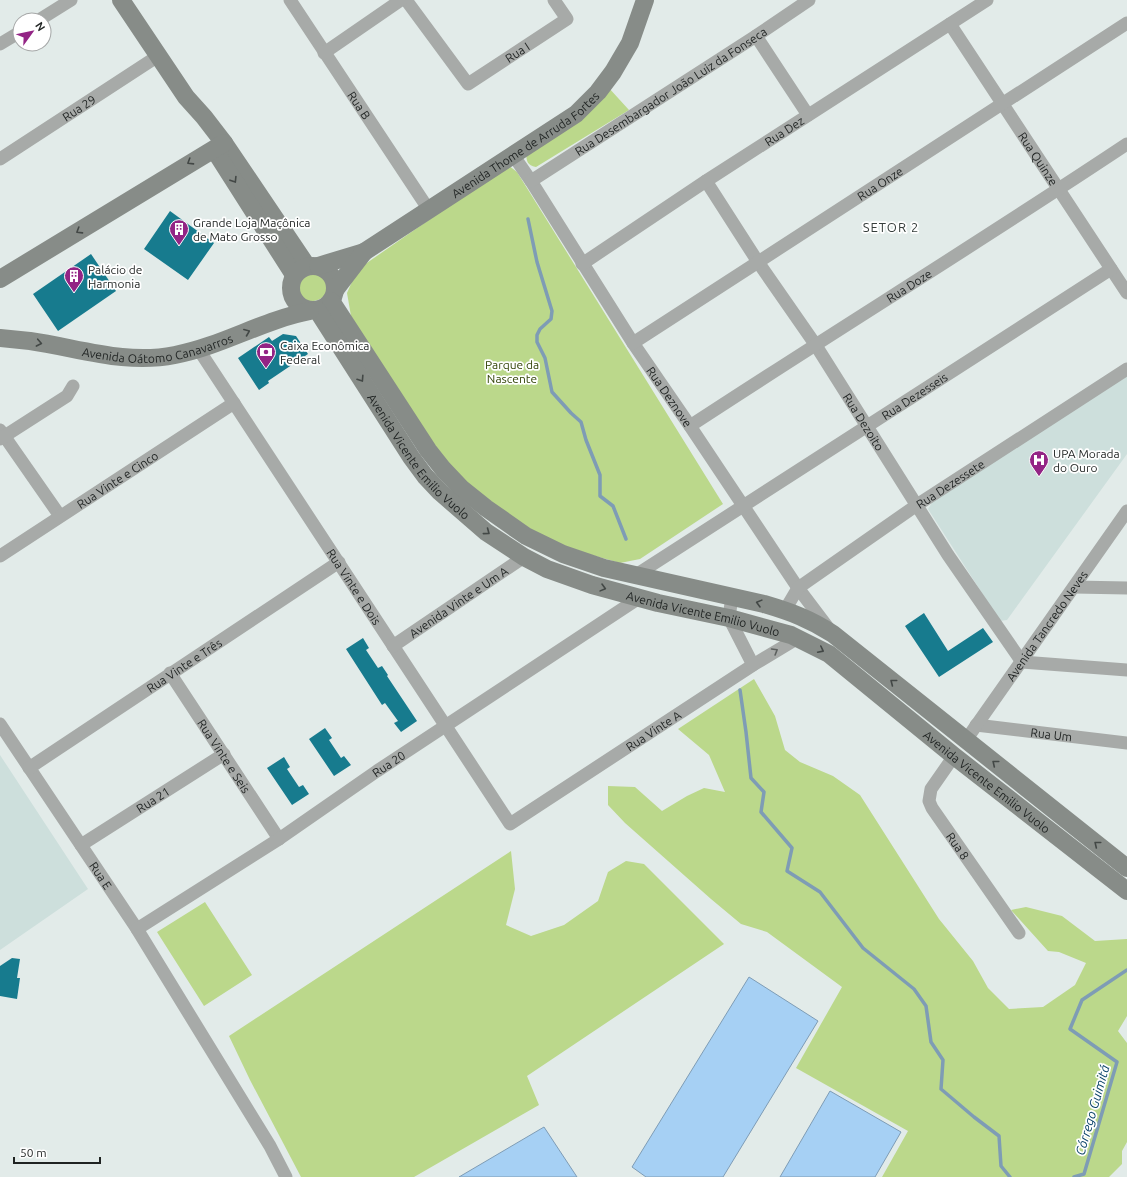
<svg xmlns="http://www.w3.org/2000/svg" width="1127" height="1177" font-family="Ubuntu,sans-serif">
  <rect width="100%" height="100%" fill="#e2ebe9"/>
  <path fill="#cddfdc" d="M1127 374V454L1007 620 1000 621 928 509 933 501Z
    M0 755 88 889 0 950Z"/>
  <path fill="#bbd88b" d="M608 87 629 110 536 167C527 165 527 162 526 154Z
    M508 165 517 172 723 504 640 559 620 563 553 544 464 484 427 440 351 316 347 293 354 277 361 267Z
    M299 271 324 273C347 308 275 314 299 271Z
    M754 679 775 716 785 750 800 762 833 776 860 795 939 919 973 961 988 988 1009 1009 1043 1007 1075 985 1086 963 1059 952 1048 951 1011 910 1026 907 1062 916 1095 941 1127 939V1016L1118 1031 1127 1043V1142L1122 1151V1164L1109 1177H882L908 1131 796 1068 842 987 767 932 741 924 711 899 625 823 608 805V786L635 787 662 811 687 796 704 788 725 792 709 755 678 729Z
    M511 851 515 889 506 925 531 936 564 925 598 901 608 872 626 861 644 864 724 944 527 1076 539 1105 414 1177H301L250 1080 229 1036Z
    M205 902 252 975 204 1006 157 932Z"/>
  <path fill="#a6d0f4" stroke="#7e9cb5" d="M749 977 818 1021 723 1177H646L632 1167Z
    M830 1091 901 1132 875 1177H780Z
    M544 1127 577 1177H459Z"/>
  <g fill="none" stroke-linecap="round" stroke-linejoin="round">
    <path stroke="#7e9cb5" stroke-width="3.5" d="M528 219 537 262 552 311 551 319 540 329 537 335V342L545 358 552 392 571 413 581 422 586 440 600 475V496L613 506 626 539
      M740 690 746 732 751 778 764 792 761 812 792 848 787 871 820 892 863 948 914 989 926 1006 931 1042 943 1060 941 1089 974 1117 999 1136 1001 1166 1010 1177
      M1074 1177 1084 1174 1117 1062 1070 1029 1082 1000 1127 970"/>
  </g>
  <path fill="#177b8e" d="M170 211 214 243 188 280 144 249Z
    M91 254 116 291 58 331 33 294Z
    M283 334 296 336 308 354 268 381 269 383 259 390 238 358 269 337 272 341Z
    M924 613 948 651 983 628 993 642 939 677 905 626Z
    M363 638 369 648 366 650 378 668 382 666 388 675 387 676 417 721 401 732 394 723 398 721 385 703 382 705 346 649Z
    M325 728 332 738 329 740 341 758 344 756 351 765 334 776 309 739Z
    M284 757 290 767 287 769 299 787 303 785 309 794 292 805 267 768Z
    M12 958 20 959 17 978H20L17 999 0 996V966Z"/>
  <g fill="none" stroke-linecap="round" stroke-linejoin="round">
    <g stroke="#a7aaa8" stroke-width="13">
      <path id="s1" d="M290 0 429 210"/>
      <path id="s2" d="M406 0 468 84 567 19 554 0"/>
      <path d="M39 20 71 0"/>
      <path id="s3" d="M950 24 1127 293"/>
      <path d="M756 36 808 115"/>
      <path d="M0 44 20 32"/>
      <path d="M324 53 401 0"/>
      <path id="s4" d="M513 155 531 181 633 343 690 426 798 588 829 629"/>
      <path id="s5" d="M0 159 158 56"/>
      <path id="s6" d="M531 181 756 36 809 0"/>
      <path id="s7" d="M706 181 758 262 815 344 948 555 1022 662 1127 670"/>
      <path id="s8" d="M582 264 706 181 987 0"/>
      <path id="s9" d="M633 343 1127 23"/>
      <path id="s10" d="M199 350 510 824 753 665 798 638"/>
      <path id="s11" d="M690 426C835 331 983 240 1127 144"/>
      <path d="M0 430 60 516"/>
      <path d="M0 439 67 396 73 386"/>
      <path id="s12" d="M0 556 234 403"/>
      <path id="s13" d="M636 575 1111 269"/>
      <path d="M1074 587 1127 588"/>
      <path d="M732 596 729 618 753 665"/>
      <path id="s14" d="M785 610 798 588 808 581 917 505 1127 369"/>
      <path id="s15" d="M393 646 524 557"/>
      <path id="s16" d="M170 673 279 839"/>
      <path id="s17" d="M0 724 137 929 270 1146 286 1177"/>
      <path id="s18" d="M976 725 1127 743"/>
      <path id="s19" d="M966 740 1127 511"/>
      <path id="s20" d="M954 756 931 789 929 801 932 808 1019 933"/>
      <path id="s21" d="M29 768 339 562"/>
      <path id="s22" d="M81 845 224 754"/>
      <path id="s23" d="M137 929 279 839 377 771 639 598"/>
    </g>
    <g stroke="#878c88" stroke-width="18">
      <path d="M121 0 186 97 204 117 224 143 307 266"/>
      <path d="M215 151 294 275"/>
      <circle cx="313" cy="288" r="22"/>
      <path id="s24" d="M318 266 364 252 576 114 598 92 613 72 630 43 645 0"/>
      <path d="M0 279 224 143"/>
      <path d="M335 290 364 252"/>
      <path d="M331 301 428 450 443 469 461 488 486 508 526 536 563 554 604 568 764 604C791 612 810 619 833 634L1127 868"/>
      <path id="s25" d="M317 310 411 457 425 476 440 492 486 532 524 557 547 569 592 585 658 603 729 618 791 635 829 654 954 756 1127 891"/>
      <path id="s26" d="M0 338C10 339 20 340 30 341 79 348 125 365 175 355 222 346 263 320 310 311"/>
    </g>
  </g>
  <defs><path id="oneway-chevron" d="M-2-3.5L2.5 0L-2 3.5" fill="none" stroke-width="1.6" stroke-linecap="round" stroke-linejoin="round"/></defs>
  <g stroke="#434846">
    <use href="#oneway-chevron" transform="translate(190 162) rotate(148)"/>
    <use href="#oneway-chevron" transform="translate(234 180) rotate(58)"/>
    <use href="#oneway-chevron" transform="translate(79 231) rotate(148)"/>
    <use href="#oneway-chevron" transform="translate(247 332) rotate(-22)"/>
    <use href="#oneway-chevron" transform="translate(39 343) rotate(11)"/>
    <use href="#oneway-chevron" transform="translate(361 379) rotate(57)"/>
    <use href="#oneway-chevron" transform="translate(487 532) rotate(37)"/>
    <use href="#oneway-chevron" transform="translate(603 588) rotate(15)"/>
    <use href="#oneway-chevron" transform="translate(759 603) rotate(-165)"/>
    <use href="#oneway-chevron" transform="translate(821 650) rotate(27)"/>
    <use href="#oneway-chevron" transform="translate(893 682) rotate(-142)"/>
    <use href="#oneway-chevron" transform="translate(995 763) rotate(-141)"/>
    <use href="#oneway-chevron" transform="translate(1097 844) rotate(-141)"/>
  </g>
  <use stroke="#5c605e" href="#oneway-chevron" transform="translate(775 651) rotate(-31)"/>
  <defs>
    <g id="building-pin" transform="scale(1)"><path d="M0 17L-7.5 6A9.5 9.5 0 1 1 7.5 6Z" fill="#932485" stroke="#fff"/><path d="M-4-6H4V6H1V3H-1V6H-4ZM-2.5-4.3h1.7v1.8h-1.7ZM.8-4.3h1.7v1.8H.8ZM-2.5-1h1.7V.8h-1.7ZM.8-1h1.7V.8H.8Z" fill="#fff"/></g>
    <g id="bank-pin" transform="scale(1)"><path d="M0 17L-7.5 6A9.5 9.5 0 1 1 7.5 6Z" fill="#932485" stroke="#fff"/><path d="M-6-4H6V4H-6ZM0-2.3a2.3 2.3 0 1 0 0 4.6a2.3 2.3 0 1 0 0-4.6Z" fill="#fff"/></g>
    <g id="hospital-pin" transform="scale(1)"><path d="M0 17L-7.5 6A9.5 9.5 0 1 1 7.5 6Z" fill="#932485" stroke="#fff"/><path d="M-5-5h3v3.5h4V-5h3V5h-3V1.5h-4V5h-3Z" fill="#fff"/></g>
  </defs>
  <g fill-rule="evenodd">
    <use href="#building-pin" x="179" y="229"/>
    <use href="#building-pin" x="74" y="276"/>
    <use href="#bank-pin" x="266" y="352"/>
    <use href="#hospital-pin" x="1039" y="460"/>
  </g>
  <g text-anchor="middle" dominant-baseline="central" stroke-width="3.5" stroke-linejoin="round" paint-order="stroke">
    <g font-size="12" fill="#1f2322" stroke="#fff">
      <text stroke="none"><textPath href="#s2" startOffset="163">Rua I</textPath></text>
      <text stroke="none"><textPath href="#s6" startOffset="166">Rua Desembargador João Luiz da Fonseca</textPath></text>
      <text stroke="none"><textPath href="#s1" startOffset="126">Rua B</textPath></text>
      <text stroke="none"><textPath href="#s5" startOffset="94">Rua 29</textPath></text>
      <text stroke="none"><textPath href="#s8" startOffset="242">Rua Dez</textPath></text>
      <text stroke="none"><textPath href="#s24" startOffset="242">Avenida Thome de Arruda Fortes</textPath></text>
      <text stroke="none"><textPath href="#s3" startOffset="161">Rua Quinze</textPath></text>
      <text stroke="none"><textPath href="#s9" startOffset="294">Rua Onze</textPath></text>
      <text stroke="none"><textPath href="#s11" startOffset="260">Rua Doze</textPath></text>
      <text stroke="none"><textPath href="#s26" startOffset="160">Avenida Oátomo Canavarros</textPath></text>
      <text stroke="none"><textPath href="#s13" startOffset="331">Rua Dezesseis</textPath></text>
      <text stroke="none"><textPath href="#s4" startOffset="288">Rua Deznove</textPath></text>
      <text stroke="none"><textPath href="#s7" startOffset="288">Rua Dezoito</textPath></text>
      <text stroke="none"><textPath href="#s25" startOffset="179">Avenida Vicente Emilio Vuolo</textPath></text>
      <text stroke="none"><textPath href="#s12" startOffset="140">Rua Vinte e Cinco</textPath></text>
      <text stroke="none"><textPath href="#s14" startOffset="210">Rua Dezessete</textPath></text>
      <text stroke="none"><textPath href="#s10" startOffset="283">Rua Vinte e Dois</textPath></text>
      <text stroke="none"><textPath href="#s15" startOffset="79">Avenida Vinte e Um A</textPath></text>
      <text stroke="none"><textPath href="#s25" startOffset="515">Avenida Vicente Emilio Vuolo</textPath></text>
      <text stroke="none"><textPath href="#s19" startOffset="140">Avenida Tancredo Neves</textPath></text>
      <text stroke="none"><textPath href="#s21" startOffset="186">Rua Vinte e Três</textPath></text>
      <text stroke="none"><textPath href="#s10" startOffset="738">Rua Vinte A</textPath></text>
      <text stroke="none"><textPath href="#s18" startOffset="76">Rua Um</textPath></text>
      <text stroke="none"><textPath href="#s16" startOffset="99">Rua Vinte e Seis</textPath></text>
      <text stroke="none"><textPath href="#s23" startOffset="301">Rua 20</textPath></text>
      <text stroke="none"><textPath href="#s25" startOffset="851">Avenida Vicente Emilio Vuolo</textPath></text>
      <text stroke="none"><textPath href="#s22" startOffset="85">Rua 21</textPath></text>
      <text stroke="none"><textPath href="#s20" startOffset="106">Rua 8</textPath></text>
      <text stroke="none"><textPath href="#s17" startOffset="182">Rua E</textPath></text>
    </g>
    <g font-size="12" fill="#1f2322" stroke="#fff" text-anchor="start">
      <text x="193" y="222">Grande Loja Maçônica<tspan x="193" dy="14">de Mato Grosso</tspan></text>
      <text x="88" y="269">Palácio de<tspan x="88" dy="14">Harmonia</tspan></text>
      <text x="280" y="345">Caixa Econômica<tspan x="280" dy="14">Federal</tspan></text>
      <text x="1053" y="453">UPA Morada<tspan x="1053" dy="14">do Ouro</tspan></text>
    </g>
    <g font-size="12" fill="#334508" stroke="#fff">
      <text x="512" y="364">Parque da<tspan x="512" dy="14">Nascente</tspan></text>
    </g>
    <g font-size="13" letter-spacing="1" fill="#363e3c" stroke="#fff">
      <text x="891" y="227">SETOR 2</text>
    </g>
    <g font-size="13" font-style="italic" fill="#0a4369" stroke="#fff">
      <text transform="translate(1092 1110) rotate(-74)">Córrego Guimitá</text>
    </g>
  </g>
  <g transform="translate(32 32) rotate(57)"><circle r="19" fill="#ffffff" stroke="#a5a7a7"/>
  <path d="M0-3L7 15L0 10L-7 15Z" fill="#932485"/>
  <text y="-6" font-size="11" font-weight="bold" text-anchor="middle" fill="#1f2322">N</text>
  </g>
  <path d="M14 1157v6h86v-6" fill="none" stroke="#1f2322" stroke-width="2"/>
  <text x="20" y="1157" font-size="12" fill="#1f2322" stroke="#ffffff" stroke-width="3" paint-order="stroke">50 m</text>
</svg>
